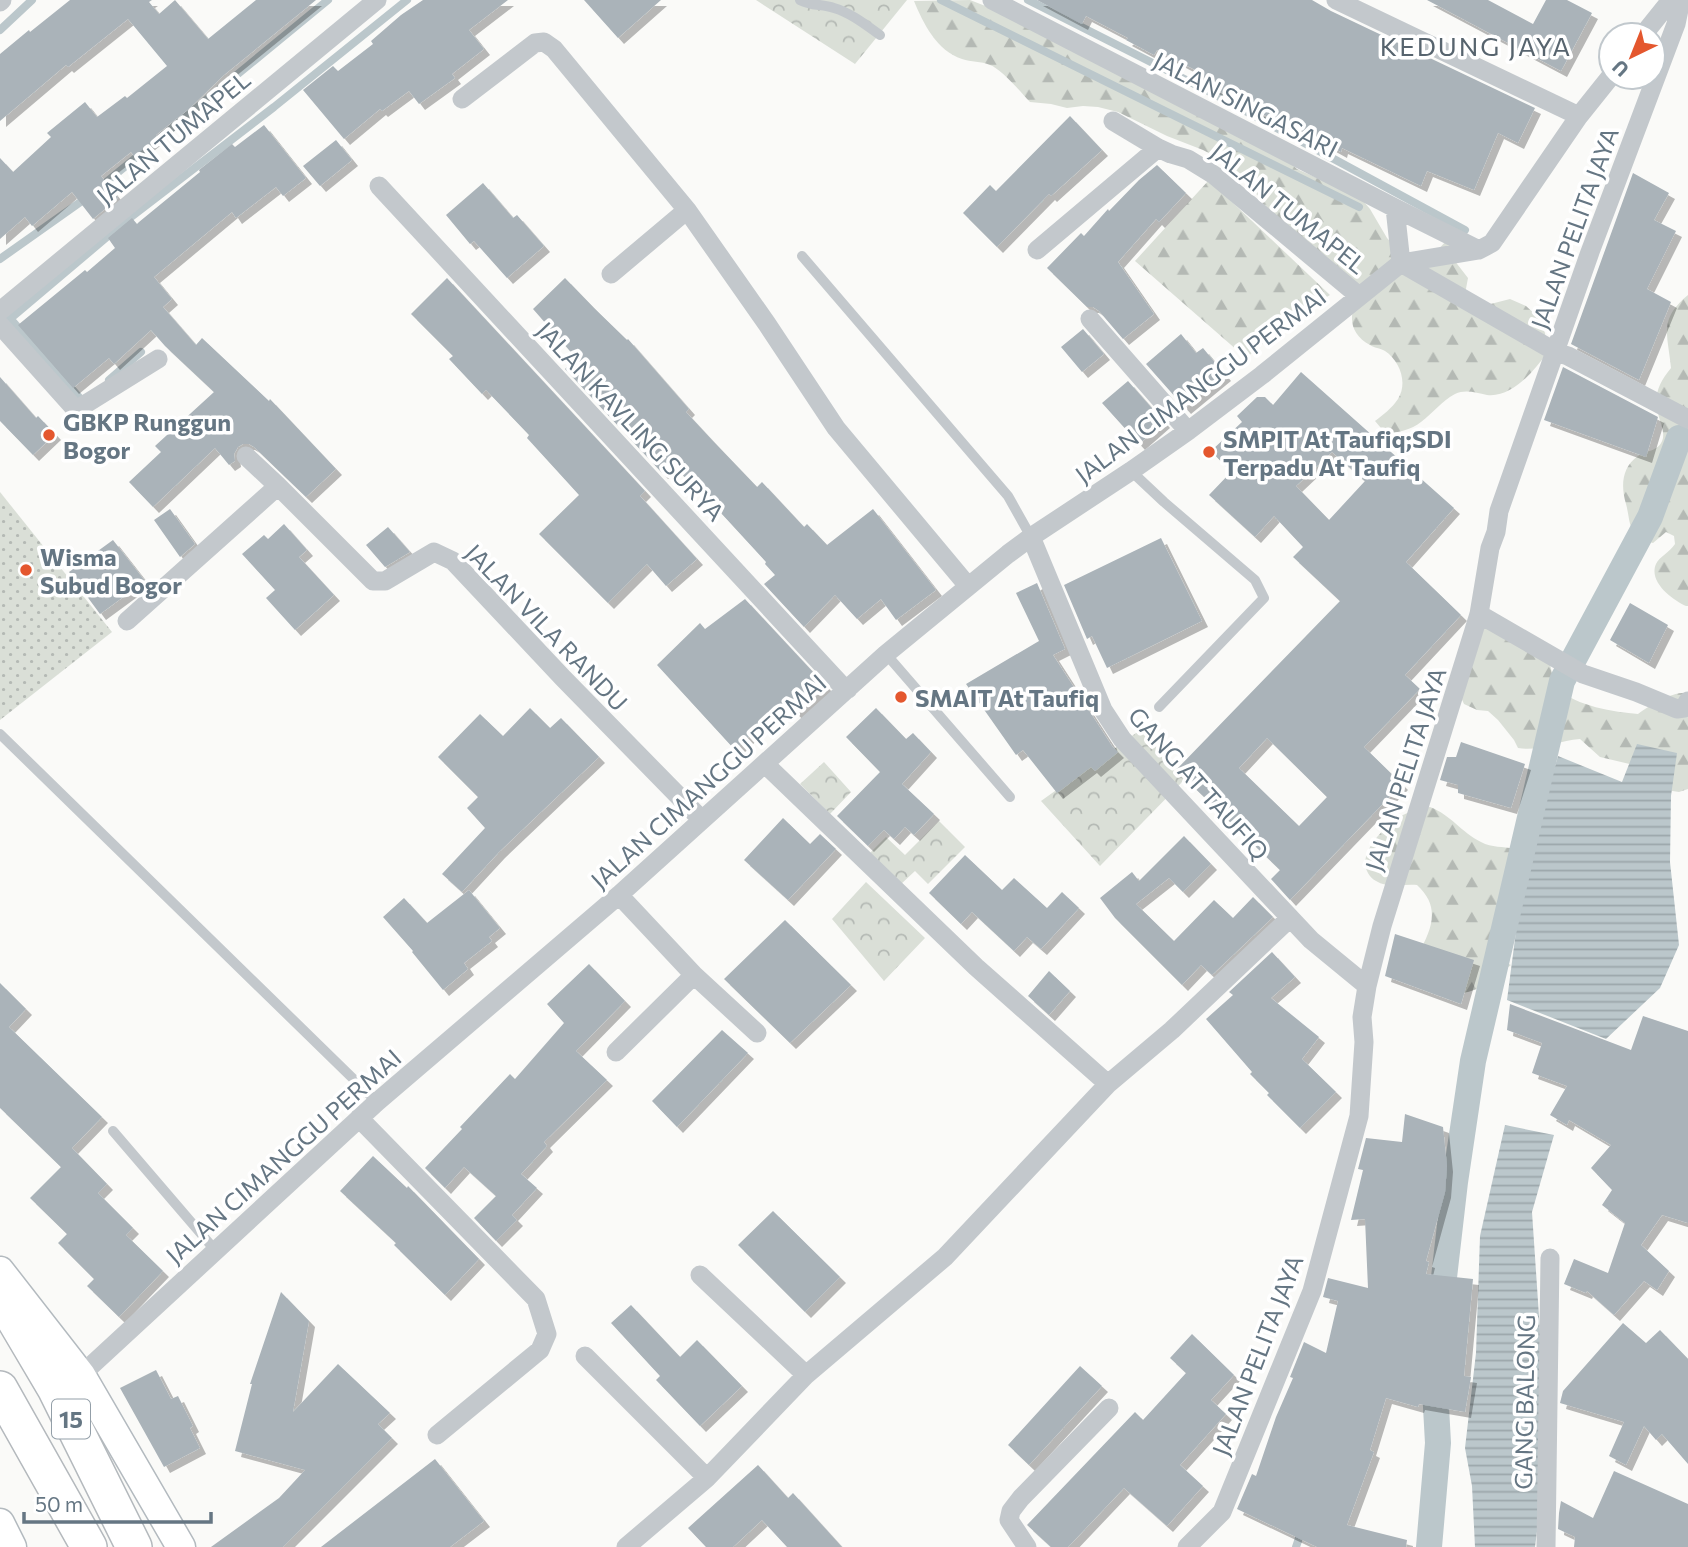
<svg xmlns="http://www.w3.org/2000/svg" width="1688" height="1547" font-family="Commissioner,sans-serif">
  <defs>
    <pattern id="grass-dots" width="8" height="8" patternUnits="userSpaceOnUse" patternTransform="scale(1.75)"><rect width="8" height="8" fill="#dadfd7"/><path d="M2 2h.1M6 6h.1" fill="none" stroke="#b4b9b4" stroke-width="1.8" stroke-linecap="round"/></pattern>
    <pattern id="forest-firs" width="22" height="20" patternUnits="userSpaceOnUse" patternTransform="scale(1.75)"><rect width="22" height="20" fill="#dadfd7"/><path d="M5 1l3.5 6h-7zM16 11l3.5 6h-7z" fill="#b4b9b4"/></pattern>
    <pattern id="park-crowns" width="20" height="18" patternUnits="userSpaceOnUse" patternTransform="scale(1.75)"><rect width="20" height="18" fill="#dadfd7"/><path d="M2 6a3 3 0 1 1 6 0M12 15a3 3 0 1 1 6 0" fill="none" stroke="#b4b9b4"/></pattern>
    <pattern id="water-rules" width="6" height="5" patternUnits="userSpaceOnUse" patternTransform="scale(1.75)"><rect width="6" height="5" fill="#bbc7cb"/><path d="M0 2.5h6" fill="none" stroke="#9ca6aa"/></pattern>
    <filter id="shadow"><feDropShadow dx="6" dy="6" stdDeviation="0" flood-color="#0004"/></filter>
  </defs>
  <rect width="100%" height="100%" fill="#fafaf8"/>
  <path fill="url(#grass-dots)" d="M0 492 112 632 0 720Z"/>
  <path fill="url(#forest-firs)" d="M970 0 1011 16 1271 144 1297 169 1360 197 1370 209 1387 238 1397 249 1422 267 1447 240 1475 248 1444 247 1468 278 1465 294 1475 308 1510 299 1526 306 1538 317 1545 333 1547 353C1534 371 1512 398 1487 395 1476 393 1466 389 1455 394 1442 401 1433 413 1421 422 1411 430 1399 432 1386 434L1375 421C1383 415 1392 408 1398 399 1408 383 1400 361 1385 351 1380 348 1374 348 1370 345 1353 336 1348 321 1355 304L1268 216 1261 199 1248 185 1218 158 1203 150 1167 136 1118 112 1098 107 1083 106 1067 108 1051 104 1030 102C1021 92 1001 69 990 65 981 61 971 62 962 59 937 51 923 23 914 1Z
    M1209 180 1330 295 1297 315 1246 358 1135 261Z
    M1688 295V606H1686C1673 600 1648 582 1656 564 1659 557 1670 552 1675 544L1674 536 1666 532 1653 543 1638 539C1628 527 1630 519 1626 504 1621 487 1621 468 1638 456 1648 450 1660 451 1663 438 1664 430 1661 425 1659 417 1653 396 1658 384 1671 368 1668 334 1658 320 1688 295Z
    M1491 626 1550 662C1551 670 1553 683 1559 689 1575 706 1615 712 1638 714 1651 705 1672 691 1688 693V789L1679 792 1666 790 1638 766 1600 757 1580 739C1558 740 1541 752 1518 748L1514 740 1498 720 1488 711 1477 710 1464 704 1459 693 1479 627Z
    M1430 807C1451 815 1461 832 1481 842 1492 848 1503 846 1514 849 1521 851 1528 856 1535 858L1527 909 1516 913 1502 929 1504 940 1503 961 1511 965C1493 979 1480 992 1457 994L1418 954C1432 929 1441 907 1417 885 1406 884 1394 887 1383 884 1376 882 1370 878 1367 871 1359 853 1381 831 1394 821 1405 812 1417 809 1430 807Z"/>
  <path fill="url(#park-crowns)" d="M756 0H907L855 64Z
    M1143 728 1185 779 1100 866 1041 801Z
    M824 762 851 792 830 814 800 784Z
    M939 821 965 847 928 884 915 871 900 885 869 854 886 837 905 855Z
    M866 882 925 938 884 981 832 919Z"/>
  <path fill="url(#water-rules)" d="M1637 744 1677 753 1671 796 1670 862 1679 945 1660 988 1606 1039 1507 1000 1524 870 1558 756 1622 782Z
    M1505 1125 1554 1135 1532 1212 1541 1346 1542 1493 1535 1547H1475L1472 1486 1465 1448 1476 1353 1480 1236Z"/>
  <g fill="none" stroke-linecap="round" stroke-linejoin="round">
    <path stroke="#bbc7cb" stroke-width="8" d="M941 0 1359 207
      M1028 0 1214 94 1465 230
      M0 30 32 0
      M99 188 328 0
      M0 259 89 196
      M7 315 84 403
      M10 319 127 220 274 107 407 0
      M109 380 141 352
      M1296 1547 1302 1529"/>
    <path stroke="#bbc7cb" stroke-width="26" d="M1440 1312 1455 1182 1473 1061 1562 681 1650 517 1679 438
      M1429 1547 1438 1443 1434 1371"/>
  </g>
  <path fill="#aab3b9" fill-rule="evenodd" filter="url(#shadow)" d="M70 0H152L149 2 159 14 175 0 208 39 256 0H316L224 75 190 108 156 135 158 137 134 156 131 152 101 176 118 198 93 219 72 192 32 226 25 217 0 239V158L13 172 51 137 47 133 85 102 97 117 125 96 127 98 167 66 128 19 68 67 66 65 0 121V54L29 30 30 32Z
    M423 0H508L469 30 484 49 452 74 455 78 419 104 409 91 382 111 380 109 344 139 303 90 333 66 338 71 373 44 371 41 401 15Z
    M584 0H661L618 38Z
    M1037 0H1312L1331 11 1535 108 1518 143 1498 133 1474 190 1427 171 1421 186 1342 148 1341 152 1303 131 1301 134 1235 100 1198 80 1201 73 1157 50 1154 55 1126 40 1128 38 1086 16 1082 24Z
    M1427 0H1488L1533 24 1546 0H1567L1592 13 1561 71Z
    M1070 116 1102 150 1051 196 1049 194 997 247 963 213 990 185 996 191Z
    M264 125 306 178 283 196 276 187 236 218 232 212 154 277 172 299 163 307 196 345 202 338 269 401 270 399 336 469 306 497 254 447 249 444H243L238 447 234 454 235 461 229 465 215 448 153 507 129 482 161 452 155 446 214 392 165 346 151 330 114 364 109 358 73 388 18 325 85 270 87 272 115 248 108 238 132 218 137 224 139 222 200 172 199 170 232 144 235 147Z
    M336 140 352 160 320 186 303 166Z
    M1157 165 1186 193 1159 222 1156 219 1118 262 1154 314 1123 339 1099 311 1093 307H1087L1047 268 1081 233 1084 236 1108 209 1109 211 1139 180Z
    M1633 173 1669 193 1654 220 1676 231 1647 289 1671 302 1639 380 1571 344Z
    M483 183 513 218 517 215 544 246 507 278 474 241 470 244 446 215Z
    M447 278 645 491 640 496 697 559 666 586 647 564 608 603 539 534 579 495 527 438 529 435 486 390 482 394 449 359 453 356 411 314Z
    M565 278 594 308 627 340 628 339 689 409 686 412 712 440 757 487 762 482 804 527 807 524 827 545 873 509 936 590 896 620 881 599 857 619 835 595 804 627 764 584 775 575 765 564 766 562 709 500 671 464 662 473 565 369 576 358 533 309Z
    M1083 329 1104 354 1082 372 1061 347Z
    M1181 334 1196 353 1203 348 1225 375 1185 408 1146 364Z
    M1563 367 1658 417 1646 457 1544 420Z
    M1301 372 1454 508 1406 562 1461 615 1405 675 1420 689 1364 747 1402 784 1290 900 1271 879 1280 870 1176 770 1340 601 1293 557 1303 547 1274 516 1255 537 1209 495 1231 472 1211 451 1242 422 1237 416 1257 397H1265L1273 405ZM1332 452 1365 481 1329 520 1296 486ZM1267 738 1327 797 1299 826 1239 768Z
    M0 377 36 418 38 416 55 434 33 455 0 421Z
    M1128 381 1164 422 1139 444 1102 403Z
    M170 509 195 544 180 557 154 520Z
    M284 524 307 550 299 557 334 595 295 630 266 598 275 590 242 554 264 535 268 539Z
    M388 527 410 552 385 567 366 545Z
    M1161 538 1202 621 1107 668 1092 636 1087 639 1064 585Z
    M113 540 145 581 100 614 69 572Z
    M1037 583 1065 649 1053 655 1112 746 1118 752 1095 771 1091 767 1057 793 1023 750 1016 755 966 684 1039 641 1016 593Z
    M745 599 826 686 797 714 785 701 735 750 657 665 700 623 705 629Z
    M1630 603 1668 625 1649 663 1610 640Z
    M530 708 550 728 561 718 599 757 499 852 462 892 442 874 485 828 467 808 478 797 438 757 480 714 503 736Z
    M876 708 906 739 913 733 931 752 902 784 934 814 914 835 905 827 894 839 884 830 868 846 837 816 880 772 846 737Z
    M1461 742 1525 764 1511 808 1458 793V785L1440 780 1447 757H1456Z
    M783 818 810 844 820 834 836 849 788 900 744 860Z
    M1184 836 1211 864 1183 892 1169 878 1136 904 1174 941 1214 900 1233 918 1253 897 1273 917 1212 975 1201 965 1182 985 1115 918 1100 898 1132 872 1139 881Z
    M965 855 1002 890 1014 878 1047 908 1062 892 1079 908 1041 949 1027 937 1014 951 972 912 961 924 929 893Z
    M469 890 500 928 489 937 492 941 464 963 468 969 443 990 412 952 413 951 383 917 404 898 427 923Z
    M785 920 851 985 790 1043 724 979Z
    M1395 934 1474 960 1461 1004 1385 976Z
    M1272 952 1295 977 1271 998 1319 1037 1302 1059 1336 1092 1300 1128 1267 1095 1269 1093 1250 1074 1252 1072 1206 1019 1233 995 1229 992Z
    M589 964 625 1001 576 1051 607 1080 544 1142 547 1146 521 1174 537 1188 512 1215 517 1220 496 1241 474 1218 496 1196 464 1167 445 1188 425 1168 462 1129 460 1127 510 1074 515 1079 564 1023 547 1004Z
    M1049 971 1070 991 1049 1015 1028 996Z
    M0 983 26 1009 9 1027 102 1117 72 1148 107 1184 98 1193 133 1228 126 1235 163 1271 119 1317 87 1286 94 1279 58 1243 67 1234 30 1198 61 1167 0 1108Z
    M1510 1004 1631 1050 1643 1016 1688 1031V1223L1662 1215 1641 1245 1669 1271 1657 1290 1644 1281 1614 1315 1587 1291 1586 1293 1564 1284 1574 1259 1608 1273 1625 1223 1602 1205 1612 1190 1591 1168 1611 1145 1569 1120 1567 1125 1550 1115 1567 1086 1532 1073 1542 1043 1507 1030Z
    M722 1030 748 1053 677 1127 652 1101Z
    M1405 1114 1443 1127 1447 1166 1445 1192 1426 1261 1429 1262 1426 1274 1473 1279 1464 1376 1471 1377 1465 1412 1419 1404 1418 1407 1386 1398 1370 1450 1374 1452 1347 1525 1407 1540 1406 1547H1317L1237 1509 1252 1474 1256 1476 1276 1417 1293 1378 1290 1377 1304 1342 1326 1353 1338 1301 1323 1297 1328 1278 1368 1288 1365 1219 1351 1220 1363 1170 1358 1169 1366 1138 1402 1142Z
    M373 1156 407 1188 408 1186 479 1259 445 1295 394 1245 396 1243 340 1191Z
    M773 1211 840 1277 805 1312 738 1245Z
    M281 1292 309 1321 293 1412 338 1364 390 1413 378 1424 392 1438 283 1547H211L279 1498 305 1470 235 1451 252 1384H250Z
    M631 1305 680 1357 697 1340 742 1386 700 1426 656 1380 660 1376 611 1323Z
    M1623 1323 1646 1343 1660 1330 1688 1359V1464L1662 1434 1656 1440 1644 1426 1626 1465 1609 1456 1624 1422 1560 1403 1563 1391Z
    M1192 1334 1234 1375 1211 1400 1226 1414 1180 1465 1203 1486 1167 1526 1124 1488 1068 1547H1051L1027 1525 1135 1412 1143 1420 1186 1373 1170 1358Z
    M1080 1366 1102 1386 1029 1465 1008 1445Z
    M156 1370 171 1399 178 1396 193 1426 190 1428 200 1448 164 1467 120 1388Z
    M435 1459 484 1521 450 1547H321Z
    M758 1465 788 1498 793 1493 842 1547H787L762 1520 733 1547H706L688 1528Z
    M1614 1471 1688 1504V1547H1574L1575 1537 1558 1529 1559 1513 1561 1501 1593 1518Z"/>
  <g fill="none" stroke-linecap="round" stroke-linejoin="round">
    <g stroke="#b3babf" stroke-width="31">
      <path id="secondary" d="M0 1271 81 1375 181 1547
        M0 1523 12 1547"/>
    </g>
    <g stroke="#b4b9bd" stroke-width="38">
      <path id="highway" d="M0 1295 55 1388 134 1547
        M0 1389 89 1547"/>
    </g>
    <path stroke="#c3c8cc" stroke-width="10" d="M800 0C811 6 822 4 834 8 851 13 866 25 880 35
      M802 256 1008 496 1031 537
      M1131 471 1164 502 1255 580 1264 598 1159 707
      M886 654 1010 797
      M0 734 377 1102
      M113 1131 215 1250"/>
    <path stroke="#c3c8cc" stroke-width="19" d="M992 0 1395 208 1479 250
      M1336 0 1579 116
      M0 2 2 0
      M1643 35 1671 0
      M462 99 535 43 544 42 554 49 687 210 767 324 836 428 968 586
      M1113 121 1158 148 1171 154 1188 159 1214 175 1359 296
      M379 186 844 688 848 689
      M1037 250 1158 148
      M1401 263 1556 352 1568 356 1688 419
      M1401 263 1479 250 1492 243 1579 116 1611 76
      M611 274 687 210
      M0 311 377 0
      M1090 319 1188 431
      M0 325 76 410 158 359
      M246 456 278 486
      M1031 537 1103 710 1122 739 1311 940 1367 986
      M1479 614 1583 674 1636 692 1677 709 1684 708 1688 701
      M127 621 278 486 373 581H385L434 552 453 561 563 678 702 820
      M765 764 976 967 1108 1084
      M619 895 694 975 757 1033
      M616 1052 694 975
      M359 1118 536 1299 547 1334 540 1350 437 1435
      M700 1275 806 1375
      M585 1356 707 1478
      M81 1375 377 1102 619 895 886 654 1008 554 1031 537 1131 471 1188 431 1262 375 1401 263 1395 208
      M626 1547 707 1478 806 1375 945 1257 1108 1084 1172 1030 1290 918
      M1027 1547 1009 1520 1011 1511 1021 1498 1109 1408
      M1187 1547 1222 1512 1312 1291 1359 1116 1364 1042 1362 1017 1367 986 1382 926 1479 614 1490 548 1496 532 1499 511 1590 252 1676 24 1681 0
      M1546 1547 1550 1258"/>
    <use href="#secondary" stroke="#fff" stroke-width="28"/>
    <use href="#highway" stroke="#fff" stroke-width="35"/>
  </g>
  <g fill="#e4572e" stroke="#fff" stroke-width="2.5">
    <circle cx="49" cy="435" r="7"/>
    <circle cx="1209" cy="452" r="7"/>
    <circle cx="26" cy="570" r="7"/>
    <circle cx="901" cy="697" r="7"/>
  </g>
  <g text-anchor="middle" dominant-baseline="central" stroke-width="7" stroke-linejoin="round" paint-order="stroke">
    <rect fill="#fff" stroke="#939fa8" stroke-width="2" x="52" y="1399.5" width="38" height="39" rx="5"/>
    <g font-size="23" font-weight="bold" fill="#657683">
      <text x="71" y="1419">15</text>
    </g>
    <g font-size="24" fill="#657683" stroke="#fff">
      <text transform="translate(1246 104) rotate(27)">JALAN SINGASARI</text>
      <text transform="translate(173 137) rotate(-40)">JALAN TUMAPEL</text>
      <text transform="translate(1289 208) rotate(39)">JALAN TUMAPEL</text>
      <text transform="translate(1574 228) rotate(-70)">JALAN PELITA JAYA</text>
      <text transform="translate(1200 385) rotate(-37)">JALAN CIMANGGU PERMAI</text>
      <text transform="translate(631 421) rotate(47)">JALAN KAVLING SURYA</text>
      <text transform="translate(547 627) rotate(46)">JALAN VILA RANDU</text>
      <text transform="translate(1405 769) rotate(-72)">JALAN PELITA JAYA</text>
      <text transform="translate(708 781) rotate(-42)">JALAN CIMANGGU PERMAI</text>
      <text transform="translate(1199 783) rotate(48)">GANG AT TAUFIQ</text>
      <text transform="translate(283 1156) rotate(-42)">JALAN CIMANGGU PERMAI</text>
      <text transform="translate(1257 1355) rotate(-69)">JALAN PELITA JAYA</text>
      <text transform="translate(1524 1402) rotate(-89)">GANG BALONG</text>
    </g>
    <g font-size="24" font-weight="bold" fill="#657683" stroke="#fff" text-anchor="start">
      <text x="63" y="421">GBKP Runggun<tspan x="63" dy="28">Bogor</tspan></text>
      <text x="1223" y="438">SMPIT At Taufiq;SDI<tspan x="1223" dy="28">Terpadu At Taufiq</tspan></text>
      <text x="40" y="556">Wisma<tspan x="40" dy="28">Subud Bogor</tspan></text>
      <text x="915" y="697">SMAIT At Taufiq</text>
    </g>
    <g font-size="26" letter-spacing="2" fill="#57646e" stroke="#fff">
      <text x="1476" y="45">KEDUNG JAYA</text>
    </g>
  </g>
  <g transform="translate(1632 56) rotate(223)"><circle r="33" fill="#ffffff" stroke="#c1c8cd" stroke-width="2"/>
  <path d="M0-5L12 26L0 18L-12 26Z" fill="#e4572e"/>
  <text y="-10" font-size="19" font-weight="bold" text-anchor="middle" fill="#657683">U</text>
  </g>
  <path d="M24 1512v10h187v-10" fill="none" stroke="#657683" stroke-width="3.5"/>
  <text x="35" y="1512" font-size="21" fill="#657683" stroke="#ffffff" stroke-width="5" paint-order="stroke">50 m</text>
</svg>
